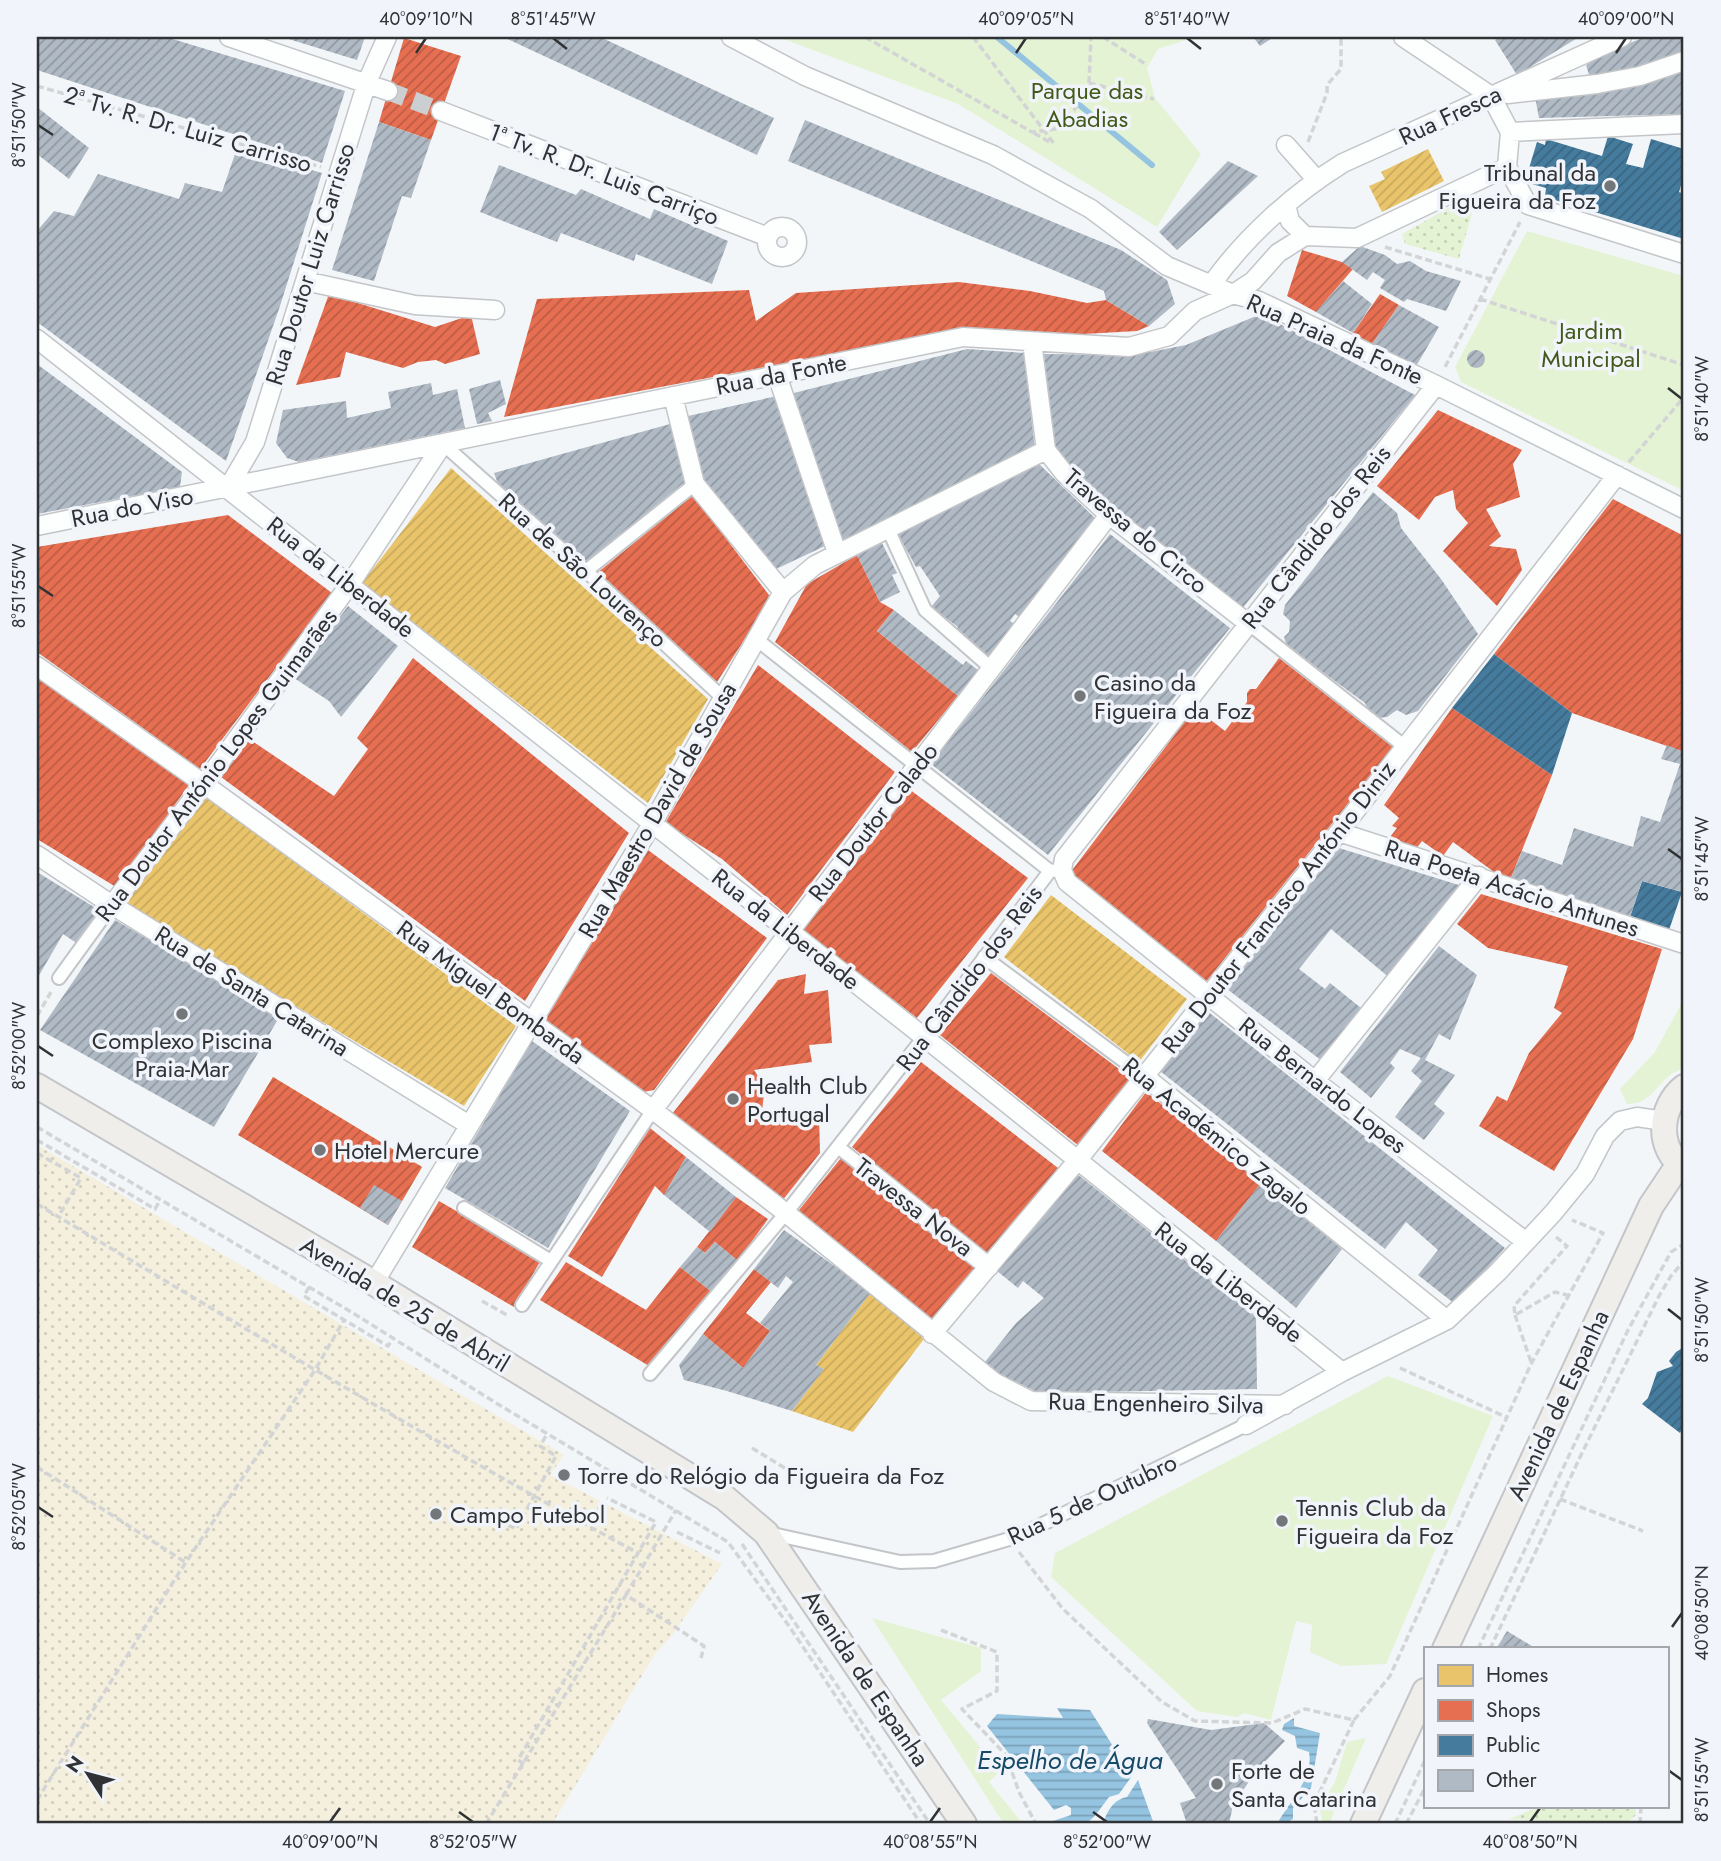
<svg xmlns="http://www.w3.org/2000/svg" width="1721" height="1861" font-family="Jost,sans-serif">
  <defs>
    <pattern id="sand-dots" width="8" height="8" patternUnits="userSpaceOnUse" patternTransform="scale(1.75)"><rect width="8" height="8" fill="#f4f0dd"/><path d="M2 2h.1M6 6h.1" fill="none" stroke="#d2cebe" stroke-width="1.8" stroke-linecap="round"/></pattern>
    <pattern id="garden-dots" width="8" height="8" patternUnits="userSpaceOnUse" patternTransform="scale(1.75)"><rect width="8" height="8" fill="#e4f3d4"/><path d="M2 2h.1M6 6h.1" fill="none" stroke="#c4d1b7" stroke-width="1.8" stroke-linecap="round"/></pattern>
    <pattern id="water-rules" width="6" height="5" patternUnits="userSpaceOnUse" patternTransform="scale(1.75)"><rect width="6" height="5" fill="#95c4e1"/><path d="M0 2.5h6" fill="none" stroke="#7aa0b7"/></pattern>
    <pattern id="homes-hatch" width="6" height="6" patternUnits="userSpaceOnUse" patternTransform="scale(1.75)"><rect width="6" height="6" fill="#e9c46a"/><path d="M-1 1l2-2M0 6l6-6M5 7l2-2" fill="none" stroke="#c8a95c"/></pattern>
    <pattern id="shops-hatch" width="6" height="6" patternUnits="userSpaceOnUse" patternTransform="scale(1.75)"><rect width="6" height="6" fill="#e76f51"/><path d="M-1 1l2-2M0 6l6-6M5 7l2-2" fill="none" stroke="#bc5c44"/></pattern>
    <pattern id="public-hatch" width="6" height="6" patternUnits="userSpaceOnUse" patternTransform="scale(1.75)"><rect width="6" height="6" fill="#457b9d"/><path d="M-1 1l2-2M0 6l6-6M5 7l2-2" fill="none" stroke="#3a6581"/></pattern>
    <pattern id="building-hatch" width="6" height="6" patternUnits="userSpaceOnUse" patternTransform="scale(1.75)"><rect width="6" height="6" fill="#b0bac5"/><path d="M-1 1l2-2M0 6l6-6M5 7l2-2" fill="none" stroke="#9098a1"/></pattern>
  </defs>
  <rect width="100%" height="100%" fill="#f3f6f9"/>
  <path fill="#e4f3d4" d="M778 37H1195L1158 49 1147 68 1155 98 1201 154 1157 227 958 104Z
    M1527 231 1684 276V491L1461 382 1455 367Z
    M1684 999V1068C1679 1071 1673 1072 1669 1076 1654 1089 1649 1104 1627 1104L1620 1089 1655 1052Z
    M1388 1376 1493 1416 1386 1664 1341 1666 1310 1652 1312 1625 1296 1621 1271 1720 1244 1713 1237 1717 1197 1711 1051 1577 1055 1553Z
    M872 1618 981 1648V1671L941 1700 1000 1771 989 1782 1023 1824H1004Z
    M1366 1738 1329 1824H1323L1319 1807 1335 1782 1347 1742Z"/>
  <path fill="url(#sand-dots)" d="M37 1145 564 1455 550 1475 722 1564 670 1638 655 1654 552 1824H37Z"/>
  <path fill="url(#garden-dots)" d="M1470 200 1472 213 1459 259 1405 244 1402 234 1461 201Z
    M1539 1807C1551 1807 1587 1811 1594 1807H1636V1815L1628 1822 1621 1824 1509 1819Z"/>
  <path fill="url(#water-rules)" d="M1057 1708 1090 1710 1132 1776 1119 1794 1109 1797C1086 1828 1091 1825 1053 1821L1071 1815V1808L1066 1805 1054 1810 987 1726 997 1714 1063 1718Z
    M1294 1718V1726L1320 1733 1311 1788 1293 1808V1819L1285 1824H1277C1289 1802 1314 1778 1309 1752L1297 1748 1295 1736 1282 1730 1284 1724Z
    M1138 1780 1154 1824H1098L1104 1821C1108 1809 1115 1799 1127 1797Z"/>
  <path fill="url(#homes-hatch)" d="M1428 149 1444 181 1382 212 1369 186 1385 179 1381 172Z
    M451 468 708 699 648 803 362 583Z
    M205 796 516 1026 464 1106 124 904Z
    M1051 895 1187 999 1139 1062 1004 957Z
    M273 1077 422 1167 402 1201 252 1112Z
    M871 1292 924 1339 853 1432 792 1411 824 1369 816 1365Z"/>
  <path fill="url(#shops-hatch)" d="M404 38 461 56 431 140 379 122Z
    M1302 250 1342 262 1353 269 1316 312 1287 296Z
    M959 282 1030 291 1087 303 1106 300 1149 326 1137 331 1066 335 959 330 504 417 537 299 749 290 756 321 796 293Z
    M329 294 435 327 471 315 480 354 445 364 436 360 418 362 403 368 346 352 340 377 296 385Z
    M1380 294 1399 305 1372 344 1353 333Z
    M1438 410 1522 450 1513 464 1520 497 1486 509 1501 536 1489 546 1516 549 1522 570 1497 606 1443 551 1468 523 1456 509 1453 490 1435 497 1419 520 1377 486Z
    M693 495 769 595 768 603 717 682 597 573Z
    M1613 499 1684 536V752L1572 713 1494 654Z
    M228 515 332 593 200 769 37 652V547Z
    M857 555 880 602 894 610 877 631 958 696 912 752 775 642 807 584Z
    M413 658 629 833 525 1001 221 777 249 739 334 796 368 749 357 738Z
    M1279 658 1393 747 1206 982 1070 873 1195 708 1225 731 1247 702V693L1250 689H1256Z
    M758 665 895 772 787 915 722 859 665 823Z
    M37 676 189 785 116 887 37 839Z
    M1452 708 1552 775 1509 883 1453 842 1443 856 1422 841 1413 853 1390 837 1397 828 1392 826 1399 818 1384 805Z
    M909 789 1028 878 917 1018 802 929Z
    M648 850 767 938 654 1090 638 1093 544 1022Z
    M1481 894 1662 949 1633 1039 1554 1171 1479 1126 1497 1096 1507 1101 1529 1053 1562 1013 1554 1008 1568 966 1488 948 1457 924Z
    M991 973 1131 1078 1079 1146 940 1035Z
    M806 974 804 994 828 990 832 1043 809 1045 812 1062 754 1070 762 1082 764 1095 760 1125 819 1114 820 1153 782 1201 672 1114 778 980Z
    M921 1062 1058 1168 988 1255 852 1147Z
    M273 1077 422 1167 388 1225 238 1135Z
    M1146 1092 1261 1183 1216 1241 1102 1151Z
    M650 1128 686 1157 664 1195 655 1186 602 1277 568 1256Z
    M841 1158 978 1267 933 1324 795 1215Z
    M736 1197 768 1219 738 1261 715 1242 705 1253 697 1247Z
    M439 1201 541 1260 514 1307 412 1247Z
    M566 1262 646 1310 680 1267 712 1292 649 1366 540 1300Z
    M754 1269 771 1282 746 1313 770 1331 743 1368 703 1334Z"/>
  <path fill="url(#public-hatch)" d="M1608 136 1633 144 1626 164 1643 168 1651 139 1684 149V175L1679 192 1684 194V239L1545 197 1546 188 1532 184 1533 180 1526 178 1537 142 1545 145 1546 139 1602 156Z
    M1494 654 1572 713 1552 775 1452 708Z
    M1642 881 1682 892 1668 933 1629 920Z
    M1684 1347V1425L1680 1433 1642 1404 1648 1398 1657 1372 1673 1366 1669 1361 1676 1352Z"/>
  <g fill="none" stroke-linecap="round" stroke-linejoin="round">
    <path stroke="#95c4e1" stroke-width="6" d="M997 37 1152 165"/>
  </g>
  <path fill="url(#building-hatch)" d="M37 37H166L345 91 322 163 37 70Z
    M282 37H365L357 60Z
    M503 37H600L774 118 757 155Z
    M1253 37H1274L1260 46Z
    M1500 37H1579L1517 75 1495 40Z
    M1645 37H1684V53L1601 79 1590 78 1586 65 1612 50Z
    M1684 69V114L1539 118 1535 97 1623 88Z
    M37 107 89 148 69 179 37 154Z
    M805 120 1121 250 1167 280 1175 304 1149 326 1106 300 1104 291 788 161Z
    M379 122 431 140 411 198 402 196 374 281 332 270Z
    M235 154 284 169 287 163 322 173 280 306 226 461 37 322V231L54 211 74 216 98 174 179 199 185 183 222 192Z
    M1228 161 1258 176 1177 250 1159 232Z
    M499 165 576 195 581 189 650 219 654 209 728 241 712 284 636 254 634 261 561 233 557 242 480 212Z
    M1360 246 1385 255 1397 264 1410 261 1426 271 1461 281 1446 311 1407 299 1404 302 1380 288 1385 280 1373 272 1367 280 1342 262Z
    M1343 281 1372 304 1353 333 1316 312Z
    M1399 305 1439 327 1415 368 1372 344Z
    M1261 314 1415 395 1241 610 1113 510 1069 468 1055 447 1044 354 1135 355 1186 345Z
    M967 349 1024 353 1035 449 844 542 790 394Z
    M1467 359a9 9 0 1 1 18 0a9 9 0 1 1-18 0Z
    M37 364 182 472 180 487 37 514Z
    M500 380 506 404 488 413 492 421 477 424 469 389Z
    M431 383 433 395 457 389 465 428 299 462 287 458 276 443 283 410 346 401 347 418 391 408 388 392Z
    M777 396 827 545 774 570 700 478 688 416Z
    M670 424 686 481 585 564 498 484 494 473Z
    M1039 464 1096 519 1021 618 1015 614 1010 621 1015 624 988 657 955 632 958 627 931 607 940 596 920 566 916 567 898 534Z
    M1373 492 1397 513 1401 528 1441 579 1478 634 1418 711 1406 715 1397 710 1387 717 1376 718 1369 713 1365 703 1287 646 1284 637 1289 632 1290 621 1283 614 1285 605Z
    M1110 534 1230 628 1048 855 931 764Z
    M882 543 897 573 892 575 900 592 880 602 857 555Z
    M348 606 398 646 341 717 329 701 294 678Z
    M894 610 963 665 966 661 978 670 958 696 877 631Z
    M1667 745 1684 752 1682 892 1642 881 1629 920 1509 883 1522 851 1562 865 1574 828 1633 847 1641 816 1660 822 1680 764 1661 759Z
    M1339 848 1462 886 1391 979 1331 929 1299 969 1325 989 1330 983 1366 1012 1326 1064 1227 989Z
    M37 872 99 910 78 944 63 934 37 979Z
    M115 920 280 1016 214 1127 40 1030Z
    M1439 946 1477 975 1450 1040 1439 1034 1425 1060 1455 1075 1434 1104 1445 1113 1424 1140 1395 1117 1422 1081 1411 1071 1421 1058 1400 1049 1390 1063 1395 1068 1371 1098 1340 1072Z
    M1206 1010 1505 1248 1455 1304 1418 1275 1438 1250 1406 1222 1385 1249 1160 1071Z
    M532 1041 630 1111 548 1248 445 1188Z
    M686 1157 736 1197 710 1232 664 1195Z
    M1076 1173 1256 1317 1257 1389 1039 1393 1000 1374 985 1362 1016 1323 1044 1298 1023 1281 1018 1288 997 1271Z
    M1261 1183 1342 1249 1296 1308 1216 1241Z
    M374 1185 402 1201 388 1225 360 1208Z
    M784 1230 871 1292 816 1365 824 1369 792 1411 727 1391 684 1380 679 1365 703 1334 743 1368 770 1331 760 1323 793 1282 786 1276 778 1288 754 1269Z
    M715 1242 738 1261 712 1292 680 1267 697 1247 705 1253Z
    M562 1470 569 1474 566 1481 558 1477Z
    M1507 1631 1537 1649H1496Z
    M1148 1719 1211 1730 1264 1723 1285 1741 1257 1770 1233 1805 1229 1824H1187L1180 1803 1196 1798 1147 1723Z"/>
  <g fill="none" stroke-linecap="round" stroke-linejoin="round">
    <path stroke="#cccfd2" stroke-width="18" stroke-dasharray="18 9" stroke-linecap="butt" d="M388 91 441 111"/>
    <g stroke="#c3c5c8" stroke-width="16">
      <path id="pedestrian" d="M443 444 586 571 723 698
        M888 529 925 610 991 668
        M586 571 695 484
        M1249 624 1404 746
        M756 639 1050 871
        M984 957 1144 1076
        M59 978 112 905
        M838 1147 871 1173
        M464 1208 551 1261
        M522 1305 653 1110
        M650 1374 786 1213 924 1037 1050 871 1062 870
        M768 1533 900 1562 934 1561 1016 1537 1246 1425"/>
    </g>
    <g stroke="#c3c5c8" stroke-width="21">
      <path id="minor" d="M229 37 388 91
        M731 37 805 76 993 155 1091 209 1167 266 1233 294 1259 301 1436 385 1684 509
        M1403 37 1491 96 1510 132 1507 167
        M1508 94 1597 84 1640 76 1684 61
        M441 111 768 237
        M1510 132 1684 124
        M1286 145 1316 179
        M1507 167 1528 205 1684 254
        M1286 205 1290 221 1305 236 1357 238 1507 167
        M767 242a15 15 0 1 1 30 0a15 15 0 1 1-30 0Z
        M305 281 415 305 495 310
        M1211 285C1245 237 1293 194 1343 163L1622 37
        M37 339 924 1037 1342 1372
        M1032 342 1046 450 1064 473 1109 515 1249 624
        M777 375 837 553
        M1436 385 1064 859 1062 870 1067 882 1315 1081 1525 1241
        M673 396 695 484 783 592
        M228 488 255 442 367 82 387 37
        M37 526 963 337 1129 347 1169 336 1195 311 1233 294 1253 281 1278 253 1305 236
        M37 666 204 784 653 1110 786 1213 994 1382 1031 1401 1285 1405
        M1339 832 1684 944
        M37 855 112 905 469 1125
        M112 905 204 784 350 584 443 444
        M1144 1076 1447 1320
        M1315 1081 1479 876
        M653 1110 1109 515
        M871 1173 989 1267
        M374 1283 652 824 783 592 815 565 1046 450
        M932 1334 1077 1161 1339 832 1617 475
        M1246 1425 1342 1372 1447 1320 1498 1272 1553 1213 1585 1174 1605 1136 1620 1121 1637 1117 1664 1121"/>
    </g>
    <g stroke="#c3c5c8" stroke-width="28">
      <path id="secondary" d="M37 1086 374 1283 725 1498 766 1533 964 1824
        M1684 1087C1659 1107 1656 1149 1684 1167
        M1445 1649 1651 1206 1679 1164
        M1363 1824 1425 1691"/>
    </g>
    <path stroke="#d3d4d5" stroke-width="3.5" stroke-dasharray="7 3.5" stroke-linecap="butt" d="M865 37 1032 132 1055 129 1075 109 1089 83 1091 37
      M973 37 1055 145
      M1103 37 1147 65
      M1089 83 1154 99
      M37 86 321 167
      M1034 133 1051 143
      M1308 142 1327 93V85L1341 69V37
      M1385 247 1490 279
      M1480 299 1684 365
      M1445 367 1520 222
      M1629 462 1684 397
      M37 1016 51 992
      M37 1127 353 1313 496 1403 728 1542 789 1626 921 1824
      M37 1140 155 1209 160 1200
      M37 1153 81 1178 58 1217
      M37 1204C236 1323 434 1443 638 1553
      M1556 1237 1567 1246 1514 1306 1515 1315 1555 1292 1567 1295
      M309 1287 304 1296 388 1346 393 1338
      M482 1301 507 1315
      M1515 1315 1531 1362
      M1400 1368 1508 1418
      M752 1448 793 1473
      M37 1467 185 1562
      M1560 1499 1643 1531
      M508 1525 516 1529 556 1456 540 1446 547 1434
      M677 1532 720 1553
      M742 1544 930 1824
      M1019 1552 1063 1609 1162 1702 1195 1721 1272 1723 1305 1709 1354 1720 1314 1804 1317 1824
      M626 1595 676 1510
      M941 1630 997 1652V1691L962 1709 1006 1755 1019 1792 1036 1824
      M1478 1649 1628 1330 1671 1252 1684 1244
      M1490 1649 1582 1453 1659 1296 1671 1276 1684 1261
      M1354 1720 1390 1676 1531 1364 1603 1233 1572 1220
      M524 1764 518 1760 656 1522 607 1498
      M37 1800 180 1571 315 1370 344 1320
      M486 1824 626 1595 704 1646 701 1658
      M1395 1824 1425 1760
      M1406 1824 1425 1788
      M1640 1824 1641 1807"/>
    <use href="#pedestrian" stroke="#fdfefe" stroke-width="12"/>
    <use href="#minor" stroke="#fdfefe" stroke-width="18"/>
    <use href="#secondary" stroke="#f0eeeb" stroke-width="24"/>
  </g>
  <path fill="none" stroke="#303234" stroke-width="2.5" d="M553 38 567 49M1187 38 1201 49M416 53 426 38M1016 53 1026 38M1616 53 1626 38M38 125 53 135M1668 388 1682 399M38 586 53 596M1668 849 1682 859M38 1046 53 1056M1668 1309 1682 1320M38 1507 53 1517M1672 1627 1682 1613M1668 1770 1682 1780M459 1812 473 1822M1093 1812 1107 1822M330 1822 340 1808M930 1822 940 1808M1530 1822 1540 1808"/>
  <g fill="#747779" stroke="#f1f5fb" stroke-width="2.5">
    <circle cx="1610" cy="186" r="7"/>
    <circle cx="1080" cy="696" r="7"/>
    <circle cx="182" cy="1014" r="7"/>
    <circle cx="733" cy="1099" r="7"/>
    <circle cx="320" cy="1150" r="7"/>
    <circle cx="564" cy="1475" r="7"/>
    <circle cx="436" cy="1514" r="7"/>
    <circle cx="1282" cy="1521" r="7"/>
    <circle cx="1217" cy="1784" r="7"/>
  </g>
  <g text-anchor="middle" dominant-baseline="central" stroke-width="7" stroke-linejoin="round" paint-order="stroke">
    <g font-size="24" fill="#425a19" stroke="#f1f5fb">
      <text x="1087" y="90">Parque das<tspan x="1087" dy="28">Abadias</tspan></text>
      <text x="1591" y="330">Jardim<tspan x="1591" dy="28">Municipal</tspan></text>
    </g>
    <g font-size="24" fill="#303234" stroke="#f1f5fb">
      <text transform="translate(1450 115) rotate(-25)">Rua Fresca</text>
      <text transform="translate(188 129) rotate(16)">2ª Tv. R. Dr. Luiz Carrisso</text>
      <text transform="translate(604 174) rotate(21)">1ª Tv. R. Dr. Luis Carriço</text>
      <text transform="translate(310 264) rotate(-73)">Rua Doutor Luiz Carrisso</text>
      <text transform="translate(1335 339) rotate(24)">Rua Praia da Fonte</text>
      <text transform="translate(781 374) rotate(-11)">Rua da Fonte</text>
      <text transform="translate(132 507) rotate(-11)">Rua do Viso</text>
      <text transform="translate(1136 531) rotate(40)">Travessa do Circo</text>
      <text transform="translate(1316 537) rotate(-52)">Rua Cândido dos Reis</text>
      <text transform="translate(583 570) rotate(42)">Rua de São Lourenço</text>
      <text transform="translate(341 577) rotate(38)">Rua da Liberdade</text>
      <text transform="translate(216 765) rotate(-53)">Rua Doutor António Lopes Guimarães</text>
      <text transform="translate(657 810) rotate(-60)">Rua Maestro David de Sousa</text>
      <text transform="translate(873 822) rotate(-52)">Rua Doutor Calado</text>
      <text transform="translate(1512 888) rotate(18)">Rua Poeta Acácio Antunes</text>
      <text transform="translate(1278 907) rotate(-52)">Rua Doutor Francisco António Diniz</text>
      <text transform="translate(786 929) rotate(38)">Rua da Liberdade</text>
      <text transform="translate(969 978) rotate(-53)">Rua Cândido dos Reis</text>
      <text transform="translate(252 991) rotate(32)">Rua de Santa Catarina</text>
      <text transform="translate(491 992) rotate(36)">Rua Miguel Bombarda</text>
      <text transform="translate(1323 1085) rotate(38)">Rua Bernardo Lopes</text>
      <text transform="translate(1217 1136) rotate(39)">Rua Académico Zagalo</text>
      <text transform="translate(914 1207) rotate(38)">Travessa Nova</text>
      <text transform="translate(1229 1282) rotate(38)">Rua da Liberdade</text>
      <text transform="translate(405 1304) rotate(31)">Avenida de 25 de Abril</text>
      <text transform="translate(1156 1403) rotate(1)">Rua Engenheiro Silva</text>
      <text transform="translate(1558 1405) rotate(-65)">Avenida de Espanha</text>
      <text transform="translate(1092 1499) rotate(-25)">Rua 5 de Outubro</text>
      <text transform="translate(866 1678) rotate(56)">Avenida de Espanha</text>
    </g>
    <g font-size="24" fill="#303234" stroke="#f1f5fb" text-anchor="start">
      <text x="1596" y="172" text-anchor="end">Tribunal da<tspan x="1596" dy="28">Figueira da Foz</tspan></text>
      <text x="1094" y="682">Casino da<tspan x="1094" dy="28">Figueira da Foz</tspan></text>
      <text x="182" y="1040" text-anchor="middle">Complexo Piscina<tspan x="182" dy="28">Praia-Mar</tspan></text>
      <text x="747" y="1085">Health Club<tspan x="747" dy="28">Portugal</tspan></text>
      <text x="334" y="1150">Hotel Mercure</text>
      <text x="578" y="1475">Torre do Relógio da Figueira da Foz</text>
      <text x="1296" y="1507">Tennis Club da<tspan x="1296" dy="28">Figueira da Foz</tspan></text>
      <text x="450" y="1514">Campo Futebol</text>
      <text x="1231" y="1770">Forte de<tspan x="1231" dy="28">Santa Catarina</tspan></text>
    </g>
    <g font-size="26" font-style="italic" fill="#164a66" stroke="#f1f5fb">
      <text x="1070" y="1760">Espelho de Água</text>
    </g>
  </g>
  <rect width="1721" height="1861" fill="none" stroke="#f1f5fb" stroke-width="77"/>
  <rect x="1424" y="1647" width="245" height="161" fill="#f1f5fb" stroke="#a4a7ab" stroke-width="2"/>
  <rect x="1438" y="1665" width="35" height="21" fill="#e9c46a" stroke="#a4a7ab" stroke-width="2"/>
  <text x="1486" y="1682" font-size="21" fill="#303234">Homes</text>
  <rect x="1438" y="1700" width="35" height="21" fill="#e76f51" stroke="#a4a7ab" stroke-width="2"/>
  <text x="1486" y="1717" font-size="21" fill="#303234">Shops</text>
  <rect x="1438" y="1735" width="35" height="21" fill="#457b9d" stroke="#a4a7ab" stroke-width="2"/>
  <text x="1486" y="1752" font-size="21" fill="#303234">Public</text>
  <rect x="1438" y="1770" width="35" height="21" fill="#b0bac5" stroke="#a4a7ab" stroke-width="2"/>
  <text x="1486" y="1787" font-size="21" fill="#303234">Other</text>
  <g transform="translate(88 1774) rotate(306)" stroke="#f1f5fb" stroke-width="5" paint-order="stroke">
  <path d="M0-5L12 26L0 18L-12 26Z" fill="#303234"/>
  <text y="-10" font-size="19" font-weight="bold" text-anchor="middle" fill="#303234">N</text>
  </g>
  <rect x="38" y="38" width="1644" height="1784" fill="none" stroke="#303234" stroke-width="2.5"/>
  <g font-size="18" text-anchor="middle" fill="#303234">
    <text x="426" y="25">40°09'10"N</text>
    <text x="553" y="25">8°51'45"W</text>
    <text x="1026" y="25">40°09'05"N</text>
    <text x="1187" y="25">8°51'40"W</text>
    <text x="1626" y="25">40°09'00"N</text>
    <text transform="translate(19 125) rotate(-90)" y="6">8°51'50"W</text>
    <text transform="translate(1702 399) rotate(-90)" y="6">8°51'40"W</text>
    <text transform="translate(19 586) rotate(-90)" y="6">8°51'55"W</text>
    <text transform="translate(1702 859) rotate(-90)" y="6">8°51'45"W</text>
    <text transform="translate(19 1046) rotate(-90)" y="6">8°52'00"W</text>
    <text transform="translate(1702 1320) rotate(-90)" y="6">8°51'50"W</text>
    <text transform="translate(19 1507) rotate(-90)" y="6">8°52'05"W</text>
    <text transform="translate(1702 1613) rotate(-90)" y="6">40°08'50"N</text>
    <text transform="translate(1702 1780) rotate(-90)" y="6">8°51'55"W</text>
    <text x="330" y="1848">40°09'00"N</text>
    <text x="473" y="1848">8°52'05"W</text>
    <text x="930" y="1848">40°08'55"N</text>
    <text x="1107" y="1848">8°52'00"W</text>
    <text x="1530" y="1848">40°08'50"N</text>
  </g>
</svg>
